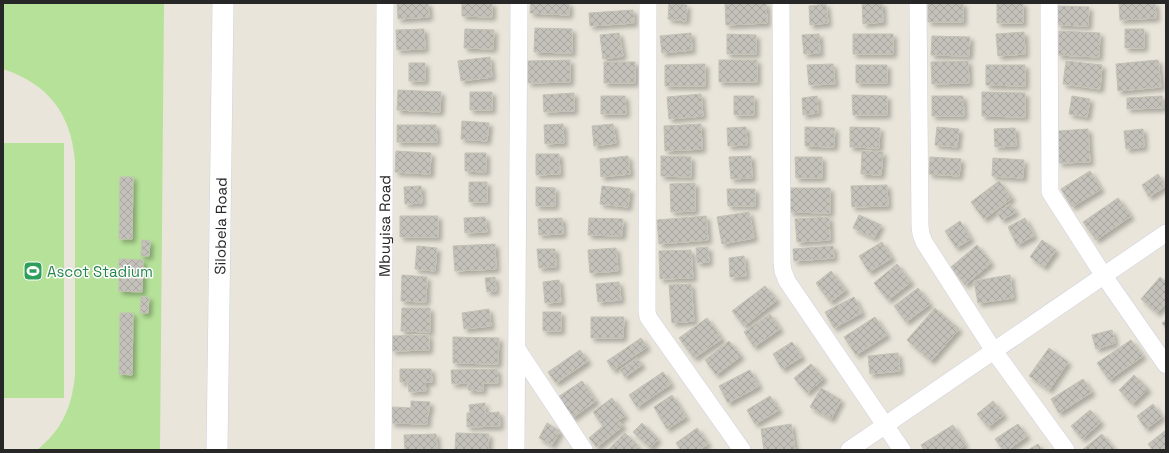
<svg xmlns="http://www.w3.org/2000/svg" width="1169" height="453" font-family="'Space Grotesk',sans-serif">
  <defs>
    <pattern id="building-cross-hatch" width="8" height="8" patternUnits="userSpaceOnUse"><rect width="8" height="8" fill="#c4c1ba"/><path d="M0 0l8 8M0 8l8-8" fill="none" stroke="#a8a6a0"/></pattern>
    <filter id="shadow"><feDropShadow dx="3.5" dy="3.5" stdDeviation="2" flood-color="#0004"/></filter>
  </defs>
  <rect width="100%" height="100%" fill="#e9e5da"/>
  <path fill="#b5e198" d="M3 3H164L160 450H37C62 430 72 407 75 375V161C71 113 48 84 3 69Z
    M3 143H64V398H3Z"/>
  <path fill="url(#building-cross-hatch)" stroke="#c3c1b4" filter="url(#shadow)" d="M397 3H428L429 17 398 19Z
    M462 3H492V17L462 16Z
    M531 3H569V15L530 13Z
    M669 3 687 5 686 21 668 19Z
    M725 3H766L767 23 726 25Z
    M862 3H882L883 22 863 24Z
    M928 3H963V22H928Z
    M997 3H1023V23H997Z
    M1119 3H1155L1156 18 1120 20Z
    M826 4 828 23 810 25 809 6Z
    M1058 6 1089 7 1088 26 1057 25Z
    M633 10 634 23 590 26 589 13Z
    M535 28 572 29V53L534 52Z
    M424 29 425 49 397 50 396 30Z
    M465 29 494 30 493 49 464 48Z
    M1125 29H1144V48H1125Z
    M1059 31 1100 33 1099 57 1058 55Z
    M1024 32 1025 54 998 56 996 34Z
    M619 33 623 56 603 59 600 35Z
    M691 33 692 50 662 53 660 36Z
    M727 34 756 35V54H727Z
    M819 34 820 53 804 54 802 35Z
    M853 34H893V54H853Z
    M932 36 970 37 969 56 931 55Z
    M490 57 492 77 461 81 458 61Z
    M570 60V82L528 83V61Z
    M719 60H757V82H719Z
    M1158 60 1161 87 1118 91 1116 64Z
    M968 61 969 83 932 84 931 62Z
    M1066 61 1102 65 1100 89 1063 84Z
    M604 62H635V83H604Z
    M409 63H425V81H409Z
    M705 64V86H665V65Z
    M833 64 835 84 809 85 807 65Z
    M856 65H887V83H856Z
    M986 65H1025V86L986 85Z
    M398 90 441 92 440 112 397 110Z
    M470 92H492V110H470Z
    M982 92 1025 93V117L982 116Z
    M574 93V111L544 112 543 95Z
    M701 94 703 116 669 119 667 97Z
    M852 95 887 96V115H853Z
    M601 96H625L626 114H601Z
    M734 96H754V115H734Z
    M817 96 818 113 803 115 802 98Z
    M932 96H963L964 116H932Z
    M1072 96 1090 99 1087 117 1069 114Z
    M1162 96 1163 108 1127 109V98Z
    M462 121 489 123 487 141 461 139Z
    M563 124 564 143 545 144 544 125Z
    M613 124 616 143 594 146 592 126Z
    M701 124 702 149 665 151 664 126Z
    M397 125H436L437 142H397Z
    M746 127 747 145 728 146 727 128Z
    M805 127 835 128 834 147 805 146Z
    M850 127 880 128 879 148 850 147Z
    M937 127 959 129 957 147 935 145Z
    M1015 128 1016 146 995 147 994 129Z
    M1088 129 1090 162 1059 163 1058 131Z
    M1143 129 1144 147 1126 149 1124 131Z
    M396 151 431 153 430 174 395 172Z
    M862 151 883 152 881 175 861 174Z
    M465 153H486V172L465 171Z
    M536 154H559L560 174 536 175Z
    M628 156 630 174 601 177 600 159Z
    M661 156 691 157V177L661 176Z
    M751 156 752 178 731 179 729 157Z
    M795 157H822V178H796Z
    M930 157 961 159 959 176 929 174Z
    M993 158 1024 160 1023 178 992 176Z
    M1090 171 1101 189 1072 207 1061 189Z
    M1158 174 1166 186 1149 197 1142 185Z
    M120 177H133L132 239H119Z
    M999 181 1012 198 984 219 971 202Z
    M469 182H487V202H469Z
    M695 183V211L671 212 670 184Z
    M887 185 888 206 852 207 851 186Z
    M421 186 422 203 405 204 404 187Z
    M602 186 630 189 628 207 600 204Z
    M536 187 555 188V206H536Z
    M790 188H830V213L790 212Z
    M727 189H755V206H728Z
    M1118 198 1131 216 1096 240 1083 222Z
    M1010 204 1016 212 1002 220 997 213Z
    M749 212 754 238 722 244 717 217Z
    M859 215 881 225 874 238 853 228Z
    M400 216H438V237H400Z
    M706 216 708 240 659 244 657 220Z
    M485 217 487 232 465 233 464 218Z
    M829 217 830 240 797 242 795 219Z
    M562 218 563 234 539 235 538 219Z
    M589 218 623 219 622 236 588 235Z
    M1025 218 1034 236 1017 245 1008 227Z
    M960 221 971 239 956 248 945 231Z
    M142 240 150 241 149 256H141Z
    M1042 240 1056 250 1044 267 1030 257Z
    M882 242 892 258 869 272 859 256Z
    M495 244 496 269 455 271 453 246Z
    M977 245 991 263 965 285 951 267Z
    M417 246 437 248 435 271 415 269Z
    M833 246 834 258 794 261 793 249Z
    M708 247 709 262 697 263 696 248Z
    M616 248 618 271 590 273 588 250Z
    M537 249H555L556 267 539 268Z
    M691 250 693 278 660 279 659 251Z
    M744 256 746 276 730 277 729 258Z
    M119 259 143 260 142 292 119 291Z
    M897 264 911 282 888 300 874 283Z
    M831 271 846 290 830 302 816 283Z
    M402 275 427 277 426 302 401 301Z
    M1010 275 1013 298 978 303 974 281Z
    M495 277 496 291 487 292 485 278Z
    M1160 277 1166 282V303L1157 313 1141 299Z
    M559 280 561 302 545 303 543 282Z
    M619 282 621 300 598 302 596 284Z
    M691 284 694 321 672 323 669 285Z
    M765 286 777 300 744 326 732 311Z
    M918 288 930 304 906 322 894 306Z
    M141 297H149L148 313H140Z
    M854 297 862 313 834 328 825 312Z
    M402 308H430V332L401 331Z
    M935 308 959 329 931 361 907 340Z
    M489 309 491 326 464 329 462 313Z
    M543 312H561V331H543Z
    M120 313H133L132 375 119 374Z
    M770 314 780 329 754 347 744 332Z
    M591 317H624L623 338H591Z
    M875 317 887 335 856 355 844 337Z
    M707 318 722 339 694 358 679 338Z
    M1166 320V328L1162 323Z
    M1112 330 1115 343 1096 349 1092 335Z
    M429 335V350L392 351V336Z
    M453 337 499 338 498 364 453 363Z
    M641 338 647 347 613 370 607 361Z
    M1131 340 1143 356 1109 380 1097 363Z
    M729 341 741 356 716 375 705 360Z
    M792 342 802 357 782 369 773 354Z
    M1049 348 1068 362 1049 390 1029 376Z
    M580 350 588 361 556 383 548 372Z
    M898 353 900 371 870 374 868 356Z
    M637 358 642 365 625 377 620 370Z
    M811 364 824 378 807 393 794 378Z
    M400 369H431L432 382H425L426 391 409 392 408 382H400Z
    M497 369 498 383H483V391L468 390V383L452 384 451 370Z
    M750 370 759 386 728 403 719 386Z
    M663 372 671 384 637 407 629 395Z
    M1134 375 1148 389 1132 404 1119 390Z
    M1083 379 1092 392 1059 413 1051 399Z
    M582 381 596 401 572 418 558 397Z
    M821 388 841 400 831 419 810 407Z
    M672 395 686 417 667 429 654 407Z
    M770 396 779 410 755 424 747 410Z
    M612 398 625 416 618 420 623 426 597 447 589 438 603 426 593 412Z
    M411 401 430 402 429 412 428 411 427 424 391 423 392 407 411 408Z
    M993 401 1004 415 988 427 977 414Z
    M485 403V413L499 412 500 426 467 427V413H470L469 405Z
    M1153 404 1162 417 1146 429 1137 416Z
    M1090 410 1101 422 1082 439 1071 426Z
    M547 423 560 431 552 445 539 438Z
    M642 423 658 439 650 448 633 432Z
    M791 424 795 450H764L761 429Z
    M1018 424 1027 436 1008 450H1003L995 439Z
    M953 425 965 445 958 450H924L921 445Z
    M697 428 708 444 699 450H681L676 443Z
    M1166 430V450H1153L1148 444Z
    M456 433 489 434 488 450H455Z
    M625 433 638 446 635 450H608Z
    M436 434 437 449 405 450 404 435Z
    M1102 434 1115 450H1082Z
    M1038 444 1042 450H1028Z"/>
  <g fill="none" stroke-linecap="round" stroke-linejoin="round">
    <g stroke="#d0d0df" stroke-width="18">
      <g id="minor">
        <path d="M648 3 647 311 648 317 742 450"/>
        <path d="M781 3 782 262 783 271 787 281 902 450"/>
        <path d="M918 3 920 226 921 234 924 242 994 351 1066 450"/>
        <path d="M1049 3 1050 192 1104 276 1166 365"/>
        <path d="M517 349 584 450"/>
        <path id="s1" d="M383 450 385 3"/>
        <path d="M516 450 519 3"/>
        <path d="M849 450 1166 233"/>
      </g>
    </g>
    <g stroke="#d0d0df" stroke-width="22">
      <g id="tertiary">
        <path id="s2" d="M217 450 223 3"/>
      </g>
    </g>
    <use href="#minor" stroke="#fff" stroke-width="17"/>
    <use href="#tertiary" stroke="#fff" stroke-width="21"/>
  </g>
  <defs>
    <g id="stadium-square" transform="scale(1)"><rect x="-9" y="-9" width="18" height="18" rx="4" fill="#2e9e5b" stroke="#fff"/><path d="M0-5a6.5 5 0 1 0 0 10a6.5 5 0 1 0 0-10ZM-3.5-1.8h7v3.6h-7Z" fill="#fff"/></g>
  </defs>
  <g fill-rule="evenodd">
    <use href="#stadium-square" x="33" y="271"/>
  </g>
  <g text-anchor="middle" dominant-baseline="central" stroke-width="3" stroke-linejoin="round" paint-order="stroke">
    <g font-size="15" fill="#272727" stroke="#fff">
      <text stroke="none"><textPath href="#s2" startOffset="224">Silobela Road</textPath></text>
      <text stroke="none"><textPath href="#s1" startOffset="224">Mbuyisa Road</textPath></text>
    </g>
    <g font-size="15" fill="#27864d" stroke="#fff" text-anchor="start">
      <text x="47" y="271">Ascot Stadium</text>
    </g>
  </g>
  <rect width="1169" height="453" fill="none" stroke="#272727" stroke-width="8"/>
</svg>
